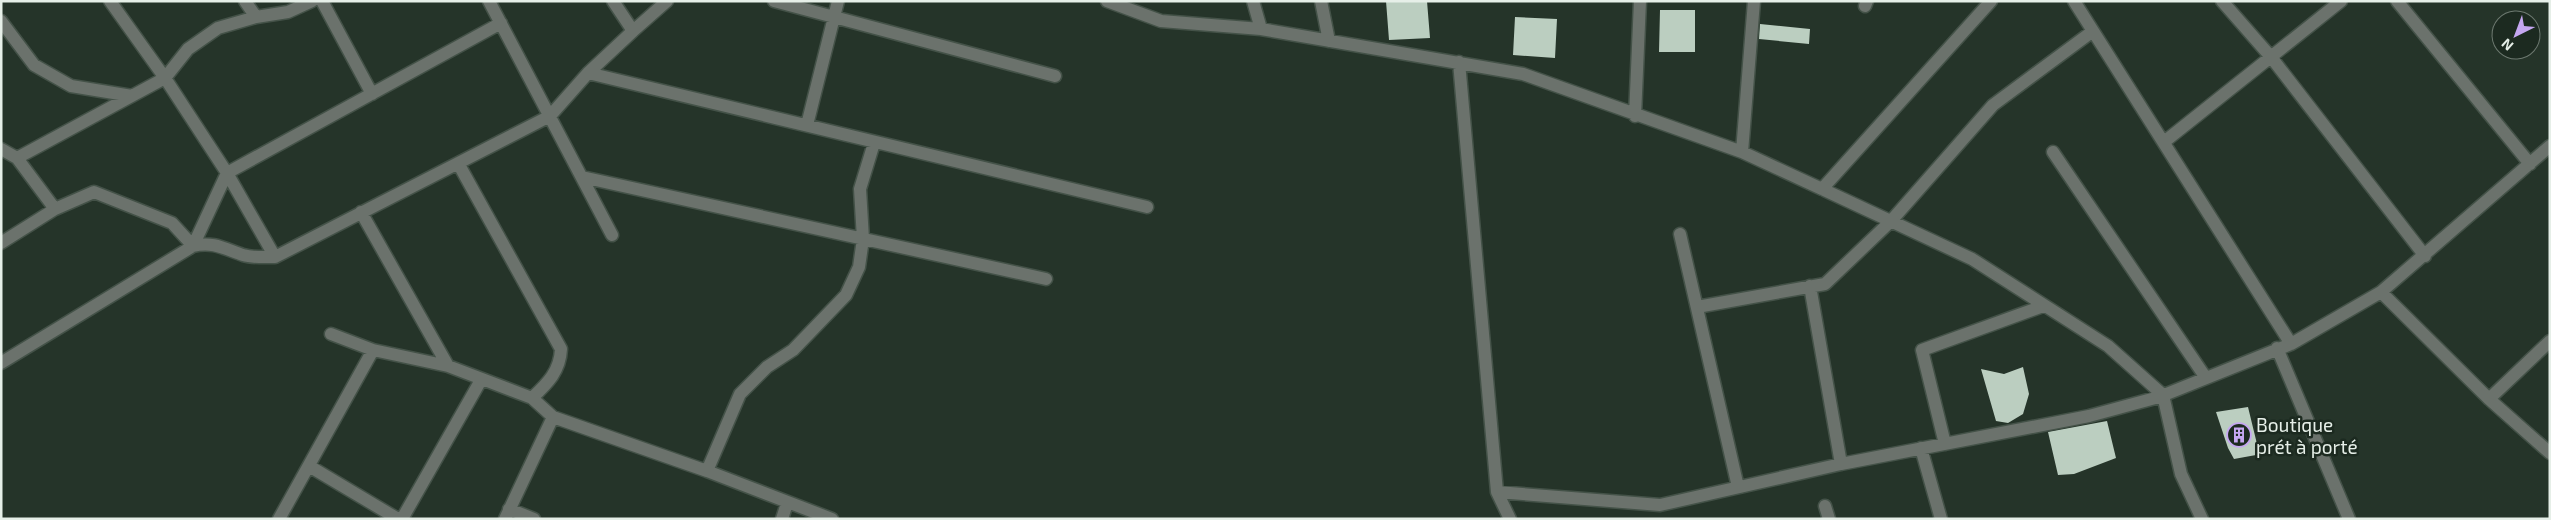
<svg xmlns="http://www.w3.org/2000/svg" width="2551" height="520" font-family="'Exo 2',sans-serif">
  <rect width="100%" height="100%" fill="#253429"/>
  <path fill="#bbcec0" d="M1386 1H1427L1430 38 1389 40Z
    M1660 10H1695V52H1659Z
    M1515 17 1557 19 1555 58 1513 55Z
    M1760 24 1810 29 1809 44 1759 39Z
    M2023 367 2029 394 2023 414 2008 423 1996 421 1981 369 2004 374Z
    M2248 407 2257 444 2256 455 2234 459 2228 448 2216 412Z
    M2107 421 2116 458 2074 474 2058 475 2048 432Z"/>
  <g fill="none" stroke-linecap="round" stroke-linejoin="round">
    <g stroke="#445248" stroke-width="15">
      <path id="minor" d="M110 1 165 78 227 173 275 257
        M245 1 256 17
        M322 1 372 94
        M489 1 612 235
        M774 1 1055 76
        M1107 1 1161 21 1261 29 1523 74 1742 152 1822 189 1972 259 2108 346 2163 395 2181 474 2202 519
        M1253 1 1261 29
        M1321 1 1329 41
        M2074 1 2291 344
        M2222 1 2271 57 2425 256
        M2397 1 2530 164
        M1865 6 1867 1
        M1 21 34 65 71 86 132 96
        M633 31 667 1
        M1459 62 1497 492 1510 519
        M588 73 1147 207
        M1635 116 1640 1
        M807 125 838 1
        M2164 142 2341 1
        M1 149 17 158 55 209
        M1742 152 1754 1
        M2053 152 2206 378
        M17 158 165 78 188 49 218 28 256 17 288 12 312 1
        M458 163 561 349C560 371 548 383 532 398
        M582 177 1046 279
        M1822 189 1991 1
        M361 212 448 366
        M1680 234 1738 487
        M1 243 55 209 94 192 172 223 193 246 227 173 501 23
        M1810 286 1841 464
        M2381 292 2489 399 2550 453
        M1697 307 1825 284 1891 221 1993 105 2093 31
        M331 334 373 350 448 366 532 398 553 417 707 471 832 519
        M2277 348 2349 519
        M1 363 193 246C213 241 225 249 243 255 253 258 265 257 275 257L550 116 588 73 633 31 613 1
        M2489 399 2550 341
        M1945 444 1922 350 2043 306
        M1921 448 1941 519
        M309 466 398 519
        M707 471 740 394 767 367 793 350 846 295 859 267 863 239 860 189 874 143
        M1497 492 1660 505 1841 464 2089 416 2159 397 2291 344 2381 292 2550 146
        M1825 506 1829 519
        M509 509 534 519
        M279 519 373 350
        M402 519 481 380
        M505 519 553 417
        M782 519 787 503"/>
    </g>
    <use href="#minor" stroke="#6b726c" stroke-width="12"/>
  </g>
  <defs>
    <g id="building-ring" transform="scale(1.25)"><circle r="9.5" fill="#1c2a20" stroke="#c5a7f1" stroke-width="1.5"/><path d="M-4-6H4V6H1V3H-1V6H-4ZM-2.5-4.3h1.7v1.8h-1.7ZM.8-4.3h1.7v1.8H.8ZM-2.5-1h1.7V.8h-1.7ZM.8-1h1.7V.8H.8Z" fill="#c5a7f1"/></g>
  </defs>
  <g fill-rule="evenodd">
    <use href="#building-ring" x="2239" y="435"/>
  </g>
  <g text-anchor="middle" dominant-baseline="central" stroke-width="5" stroke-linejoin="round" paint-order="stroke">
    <g font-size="19" fill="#e6efe8" stroke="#1c2a20" text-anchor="start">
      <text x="2256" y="424">Boutique<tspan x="2256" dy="22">prét à porté</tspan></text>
    </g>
  </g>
  <rect width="2551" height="520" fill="none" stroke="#e6efe8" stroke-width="5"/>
  <g transform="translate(2516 35) rotate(222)"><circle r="24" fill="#1c2a20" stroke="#6d7970"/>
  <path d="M0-4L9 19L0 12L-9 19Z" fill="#c5a7f1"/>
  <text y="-8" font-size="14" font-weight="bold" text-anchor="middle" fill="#e6efe8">N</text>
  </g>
</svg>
